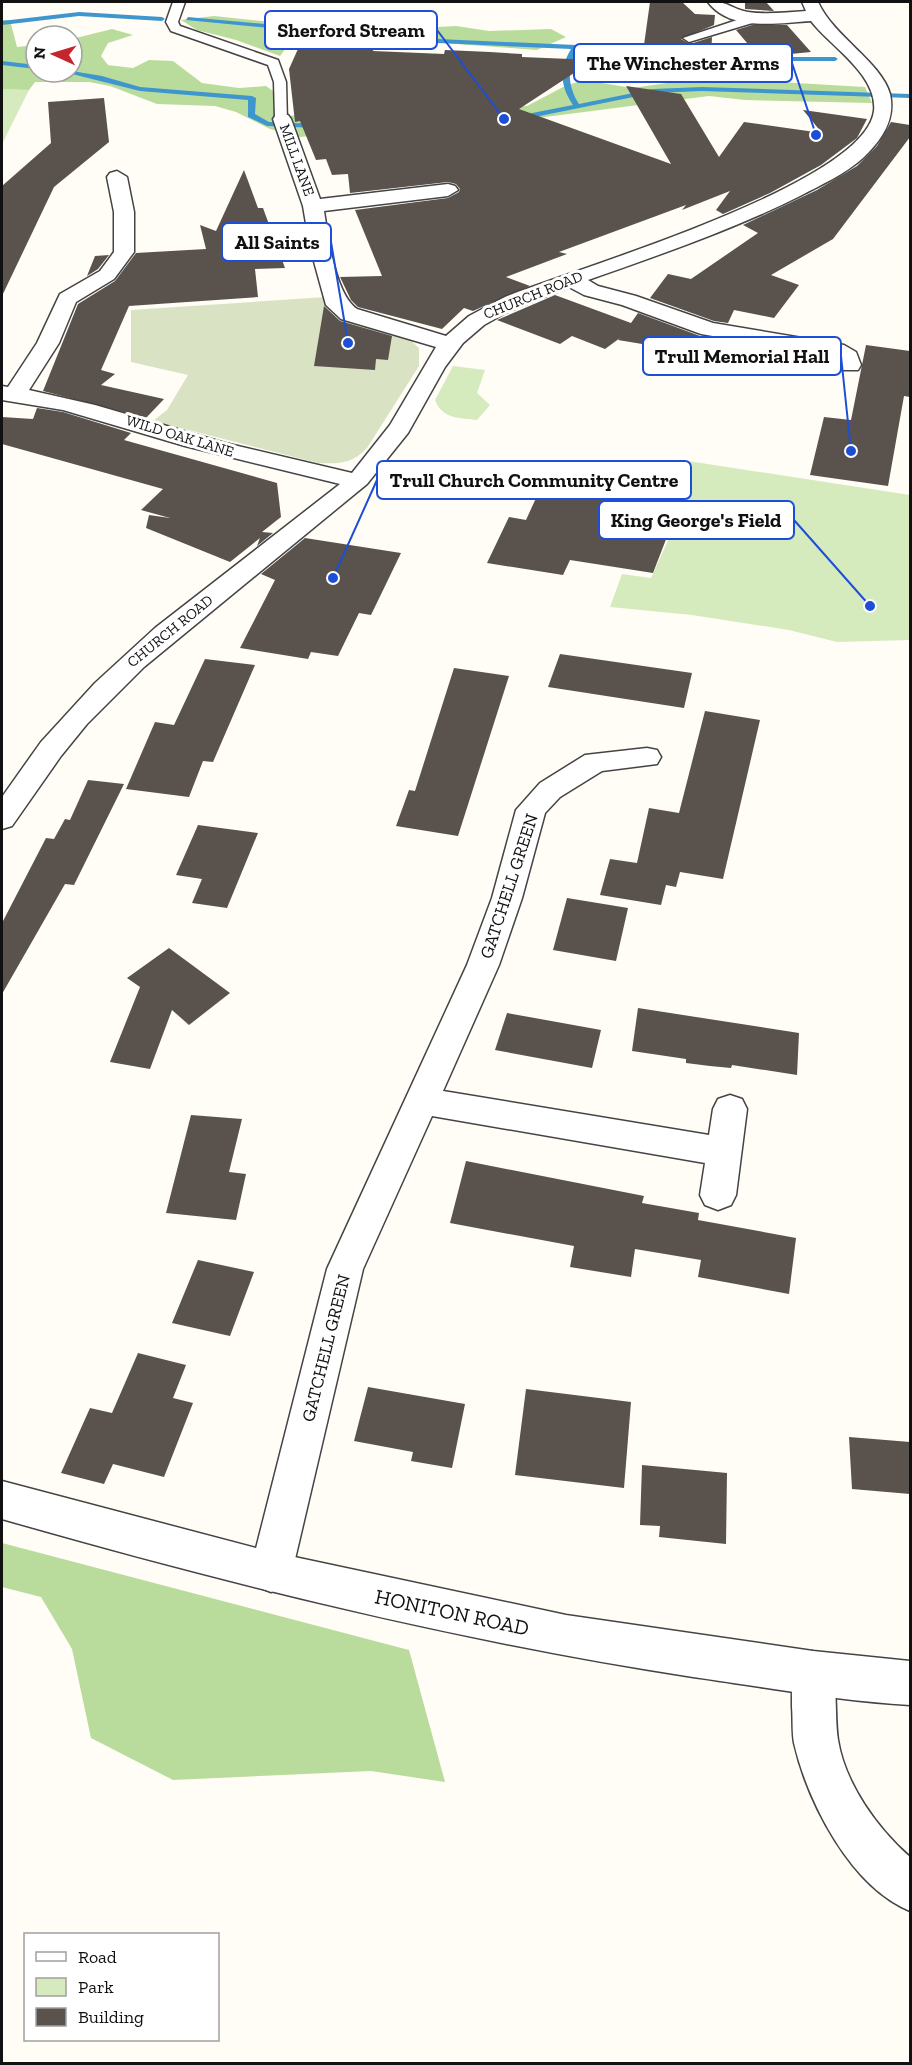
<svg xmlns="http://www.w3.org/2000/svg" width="912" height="2065" font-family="'Zilla Slab',serif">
  <rect width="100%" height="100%" fill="#fffdf5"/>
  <path fill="#d5ebbd" d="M2 89 29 90 2 144Z
    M453 366 485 370 477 393 490 405 477 420C460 418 442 419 435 400Z
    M688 461 910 495V640L837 642 789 630 692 615 610 607 622 574 651 578 675 525H673L682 499 671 497Z"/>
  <path fill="#b9dc9c" d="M214 16 310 26 344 21H382L402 29 456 26 489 31 551 29 566 37 537 50 443 43 404 46 375 39 333 35 302 37 289 44 280 56 236 40 197 30 181 20Z
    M2 20H10L17 47 36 45V72H72V39L112 29 133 35 108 43 101 56 108 65 133 68 149 60 173 61 202 83 239 88 266 86 273 91 274 111 290 116 308 113 527 106 565 86 584 80 632 88 667 83 746 80 865 87 872 103 745 100 709 96 499 123 379 129 300 137 270 129 236 112 215 106 157 104 110 86 89 82H35L29 90 2 89Z
    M2 1543 409 1650 445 1782 371 1771 173 1780 91 1738 72 1649 41 1597 2 1587Z"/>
  <path fill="#d9e3c4" d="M326 297 331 310 338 314 407 337 419 348V366L367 448C352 464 339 464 318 463L153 421 167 410 188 375 131 362V310Z"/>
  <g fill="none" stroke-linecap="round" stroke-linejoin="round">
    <path fill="#3f96cf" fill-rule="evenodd" d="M79 12 162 17 165 19 162 21 79 16 2 25V21Z
      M188 17 416 38 598 46 694 57H835L838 59 835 61H694L578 49C567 68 567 85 579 104L653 89 702 87 910 94V98L702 91 653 93 520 120 516 118 517 116 573 105C560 86 559 69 571 49L416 42 186 20Z
      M2 61 36 65V69L2 65Z
      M72 71 102 76 140 87 252 96 256 98 255 114 269 122 318 124 322 126 318 128 267 126 248 117V100L140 91 64 72Z"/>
  </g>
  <path fill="#5a524d" d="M650 2H682L695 14 715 15 714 25 681 39 690 44 712 37 711 56 643 52Z
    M745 2H766L774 11 745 9Z
    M752 25H787L811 52 759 57 736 30Z
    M302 40 375 44 373 51 444 54 445 50 490 52 522 54V57L594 60 519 109 671 164 626 86 681 94 719 157 744 122 822 133 803 110 867 119 857 138 821 165 770 193 723 214 716 210 730 191 682 210 686 205 559 252 567 254 506 277 530 286 473 311 464 308 442 329 358 307 351 300 340 277 382 276 355 210 448 198 459 192 460 189 456 184 448 182 350 193 348 174 332 175 326 159 316 160 300 121 295 122 289 69Z
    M104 98 109 142 54 187 2 296V186L51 143 48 102Z
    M891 122 910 125V137L833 239 771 275 799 285 774 318 734 310 728 323 714 321 650 298 668 274 691 279 758 233 743 225 817 190 857 166 877 146Z
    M244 170 258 208H263L285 268 255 269 258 297 129 306 101 370 115 374 101 385 164 399 146 418 43 391 78 304 115 281 136 253 206 249 200 225 216 231Z
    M109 255 98 269 87 276 95 256Z
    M555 295 631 323 638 313 700 336 722 340 715 356 618 340 620 338 605 349 572 336 560 344 497 320Z
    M324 306 340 321 392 336 388 360 376 359 375 370 314 366Z
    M866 345 910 351V397L904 396 888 486 810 475 824 417 851 420Z
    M37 408 63 412 131 433 124 440 277 483 281 517 262 532 273 533 257 546 260 538 230 562 146 528 149 515 170 518 141 510 163 489 2 444V417L33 419Z
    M562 461 623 471 621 475 676 484 671 497 682 498 653 573 570 560 563 575 487 563 509 517 526 520 547 474 556 475Z
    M305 538 401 553 371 615 359 613 338 656 311 652 308 659 240 648 275 580 261 574Z
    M560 654 692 673 684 708 548 687Z
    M205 659 255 665 213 762 203 761 189 797 126 789 155 722 174 725Z
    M454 668 509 676 458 836 396 826 409 790 415 791Z
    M705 711 760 720 723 879 680 872 676 887 666 885 661 905 600 895 610 859 637 863 649 808 679 813Z
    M88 780 124 784 74 885 65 884 2 994V923L46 838 54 839 65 819 70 820Z
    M198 825 258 833 227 908 192 903 202 879 176 875Z
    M567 898 628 908 616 961 553 950Z
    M169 948 230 993 189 1025 172 1010 150 1069 110 1062 140 987 127 978Z
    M638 1008 799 1033 797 1075 732 1065 731 1068 710 1066 686 1063V1059L632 1051Z
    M507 1013 601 1030 592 1068 495 1050Z
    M191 1115 242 1119 229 1172 246 1174 236 1220 166 1213Z
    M466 1161 644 1196 642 1203 699 1213 698 1220 796 1238 789 1294 698 1277 701 1260 635 1249 631 1277 570 1267 574 1246 450 1223Z
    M198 1260 254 1272 230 1336 172 1323Z
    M138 1353 186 1365 173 1398 193 1403 164 1477 113 1464 104 1484 61 1473 90 1408 112 1413Z
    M368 1387 465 1404 452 1468 411 1461 413 1452 354 1441Z
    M526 1389 631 1402 624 1488 515 1475Z
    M849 1437 910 1442V1494L852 1489Z
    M642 1465 727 1473 726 1544 659 1537 660 1526 640 1525Z"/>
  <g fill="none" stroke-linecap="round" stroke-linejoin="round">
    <g stroke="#444" stroke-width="3">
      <path id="service" d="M173 2H185L178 22 180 26 278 60 286 82 287 122 282 123 275 119 274 82 268 65 171 31 166 22Z
        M755 14 759 15V21L689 42 683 38Z"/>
    </g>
    <g stroke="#444" stroke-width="3">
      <path id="minor" d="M708 2C727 0 731 9 748 12 767 15 787 12 806 11L802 2H818C834 37 881 62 890 94 896 120 881 141 863 158 845 174 821 185 800 196 732 230 659 255 588 280L598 286 636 296 713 323 844 345 856 352 861 365 858 370H842L838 360 830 356 701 334 622 305 584 295 569 287 507 312 484 325 463 343 445 367 408 433 367 484 144 667 87 724 61 756 12 826 2 829V797L41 742 95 683 155 628 340 484 185 446 63 410 2 400V386L8 387 37 343 60 294 100 271 114 252V212L107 177 110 173 117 171 127 177 134 212V252L114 279 76 302 59 343 29 390 95 405 225 443 352 473 390 425 436 347 341 319 326 305 310 247 303 206 273 119 276 115H288L291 119 320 199 448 184 455 186 458 190 448 196 324 211C328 237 335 294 357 309L446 336 469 316 505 297C574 269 865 185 874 111 878 75 830 46 811 21 779 23 730 32 708 2Z
        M647 748 657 750 661 757 657 764 602 771 560 797 545 813 522 898 499 965 443 1091 709 1135 713 1109 718 1099 730 1095 742 1099 747 1109 736 1195 731 1205 718 1210 705 1205 700 1195 705 1163 432 1116 363 1269 292 1572 286 1586 271 1592 256 1586 250 1572 327 1269 467 965 492 898 516 810 540 783 585 755Z
        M813 1651 828 1658C839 1684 834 1712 838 1740 845 1784 878 1829 910 1857V1911C851 1887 808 1803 794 1743 792 1732 793 1719 792 1707 792 1689 791 1675 798 1658Z"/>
    </g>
    <g stroke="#444" stroke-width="3">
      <path id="tertiary" d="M2 1481 271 1552 566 1615 813 1651 910 1661V1705C838 1701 765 1687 693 1677 459 1641 229 1584 2 1519Z"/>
    </g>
    <use href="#service" fill="#fff" fill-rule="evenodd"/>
    <use href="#minor" fill="#fff" fill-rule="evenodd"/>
    <use href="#tertiary" fill="#fff" fill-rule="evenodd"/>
  </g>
  <g text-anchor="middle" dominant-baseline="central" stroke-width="6" stroke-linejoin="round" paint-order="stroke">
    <g font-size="15" fill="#111" stroke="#fff">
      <text transform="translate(297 160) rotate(70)">MILL LANE</text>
      <text transform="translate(533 295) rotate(-22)">CHURCH ROAD</text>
      <text transform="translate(180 436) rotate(17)">WILD OAK LANE</text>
      <text transform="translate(170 631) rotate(-39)">CHURCH ROAD</text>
    </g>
    <g font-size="18" fill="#111" stroke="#fff">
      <text transform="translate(509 886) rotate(-72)">GATCHELL GREEN</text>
      <text transform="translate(326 1348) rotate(-76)">GATCHELL GREEN</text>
    </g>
    <g font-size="21" fill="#111" stroke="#fff">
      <text transform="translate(452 1612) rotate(12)">HONITON ROAD</text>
    </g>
  </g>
  <path fill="none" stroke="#1d4ed8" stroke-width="2" d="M504 119L437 30M816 135L792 63M348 343L331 242M851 451L841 356M333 578L377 480M870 606L794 520"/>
  <g fill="#1d4ed8" stroke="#fff" stroke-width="2">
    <circle cx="504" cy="119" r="6"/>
    <circle cx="816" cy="135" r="6"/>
    <circle cx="348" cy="343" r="6"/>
    <circle cx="851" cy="451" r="6"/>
    <circle cx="333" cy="578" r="6"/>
    <circle cx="870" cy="606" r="6"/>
  </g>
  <g fill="#fff" stroke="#1d4ed8" stroke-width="2">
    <rect x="265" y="11" width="172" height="38" rx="6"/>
    <rect x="574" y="44" width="218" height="38" rx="6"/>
    <rect x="222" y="223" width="109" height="38" rx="6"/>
    <rect x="643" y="337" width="198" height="38" rx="6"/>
    <rect x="377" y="461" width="314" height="38" rx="6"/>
    <rect x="599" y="501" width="195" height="38" rx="6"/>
  </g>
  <g font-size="20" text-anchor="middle" font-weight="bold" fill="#111">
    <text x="351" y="37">Sherford Stream</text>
    <text x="683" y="70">The Winchester Arms</text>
    <text x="277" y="249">All Saints</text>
    <text x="742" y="363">Trull Memorial Hall</text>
    <text x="534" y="487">Trull Church Community Centre</text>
    <text x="696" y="527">King George's Field</text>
  </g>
  <rect width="912" height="2065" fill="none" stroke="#111111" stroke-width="6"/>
  <rect x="24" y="1933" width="195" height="108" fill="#ffffff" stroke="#a0a0a0" stroke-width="1.5"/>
  <rect x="36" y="1952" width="30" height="9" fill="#ffffff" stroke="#a0a0a0" stroke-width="1.5"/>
  <text x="78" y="1963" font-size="18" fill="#111111">Road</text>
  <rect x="36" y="1978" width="30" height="18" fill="#d5ebbd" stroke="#a0a0a0" stroke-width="1.5"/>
  <text x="78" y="1993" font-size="18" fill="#111111">Park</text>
  <rect x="36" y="2008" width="30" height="18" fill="#5a524d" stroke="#a0a0a0" stroke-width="1.5"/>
  <text x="78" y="2023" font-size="18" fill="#111111">Building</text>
  <g transform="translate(54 54) rotate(274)"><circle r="28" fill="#ffffff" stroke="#a0a0a0" stroke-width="1.5"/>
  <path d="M0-4.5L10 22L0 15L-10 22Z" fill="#c4262e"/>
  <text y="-9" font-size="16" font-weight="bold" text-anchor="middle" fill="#111111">N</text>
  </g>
</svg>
